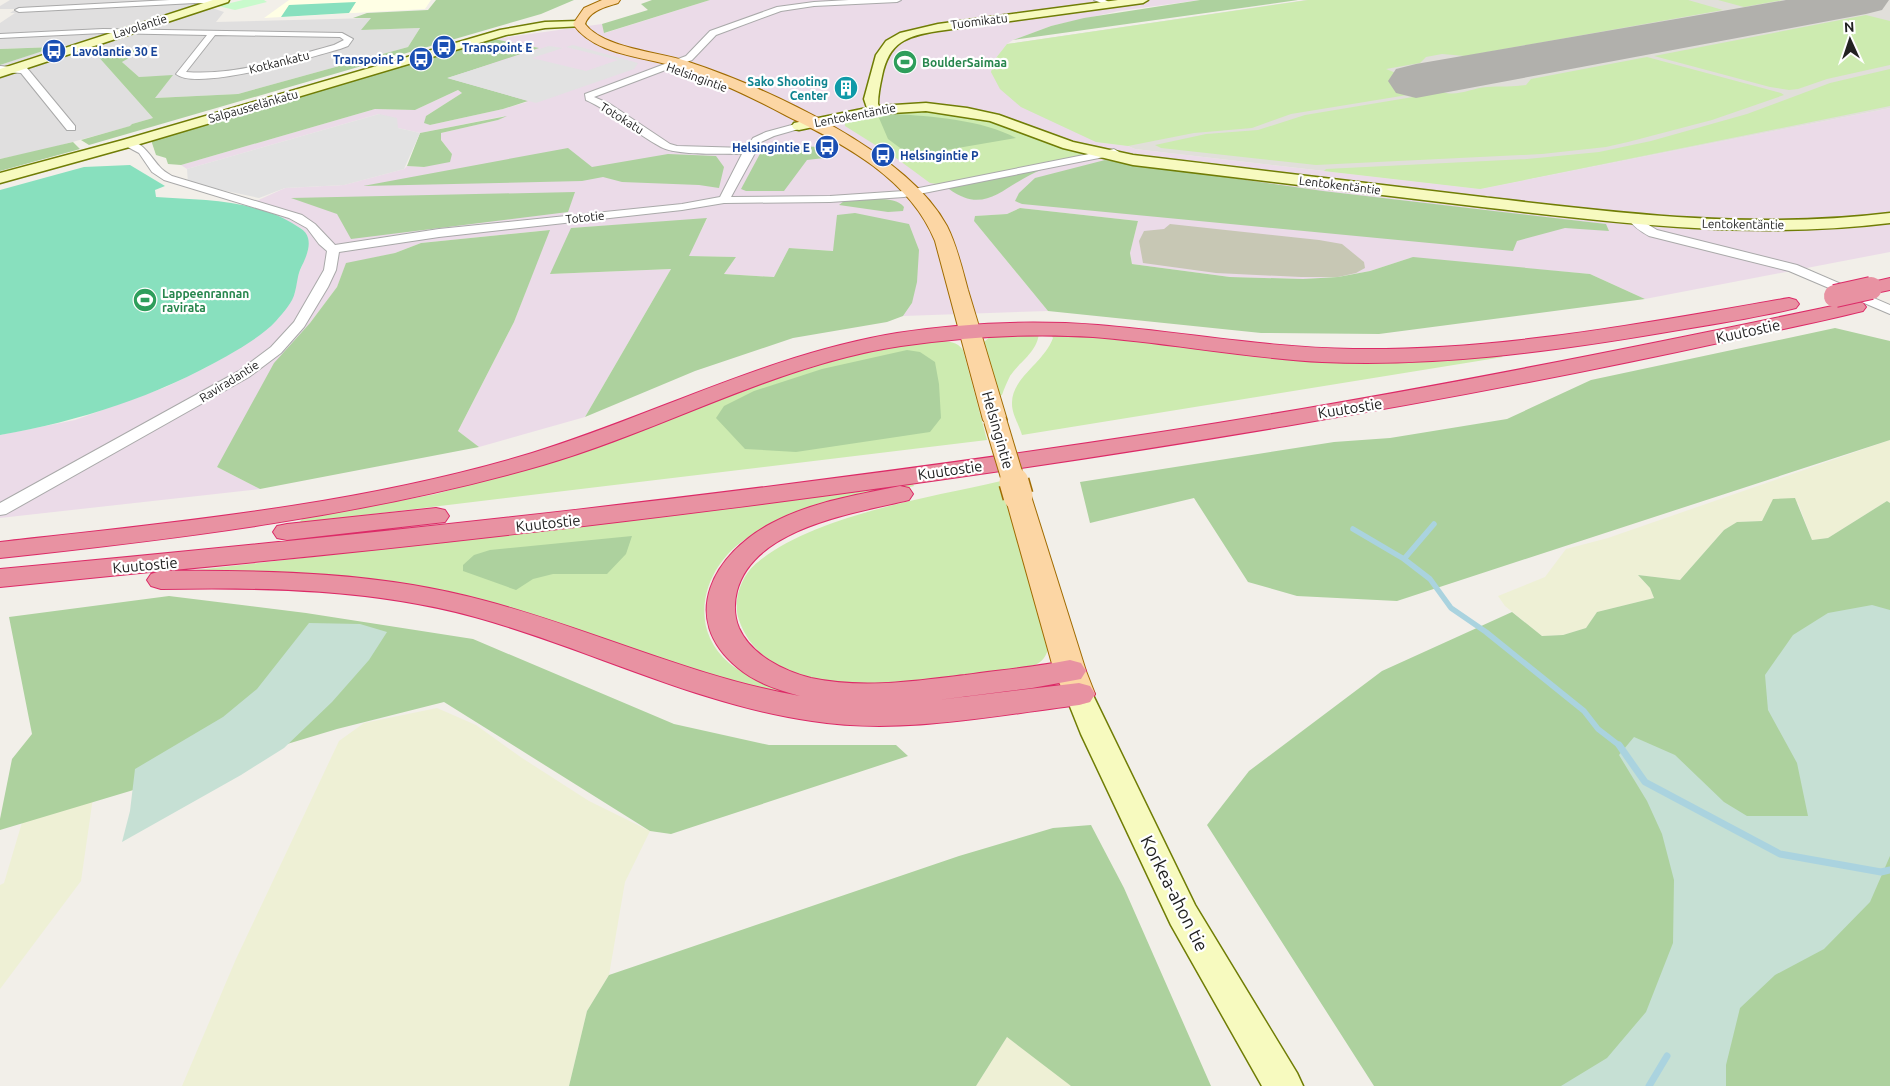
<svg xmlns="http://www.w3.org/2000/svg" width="1890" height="1086" font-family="Ubuntu,sans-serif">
  <rect width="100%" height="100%" fill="#f2efe9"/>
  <path fill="#e0dfdf" d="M10 0H229L212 8 224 12 216 22 372 18 362 30 420 28 408 47 238 94 154 98 172 76 139 77 122 62 142 50 95 53 153 118 132 124 131 126 43 150 0 159V65L53 47 0 49V23L15 13H10L16 9H0V6Z"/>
  <path fill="#ebdbe8" d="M710 0H1200L1119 11 1051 26 1013 40 1007 44 996 58 1096 142 1128 146 1135 149 1480 189 1890 108V252L1645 299 1590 274 1410 258 1370 271 1338 277 1303 279 1230 277 1132 264 1130 253 1138 221 1020 208 1007 214 976 216 974 221 1048 311 903 316 912 303 833 251 789 248 774 277 724 274 736 257 688 256 707 219 572 228 551 274 671 269 585 417 479 447 458 431 514 322 549 230 421 243 395 253 346 264 337 287 310 323 217 467 260 489 0 518V435L75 420 166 387 207 367 235 351 275 322 295 293 296 281 308 250 302 229 268 212 245 206 285 188 344 185 404 169 407 166 424 167 452 154 441 140V133L498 120 505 116 420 133 398 128 379 114 187 169 181 165 375 109 415 110 458 90 462 93 426 116 425 123 430 125 503 109 527 102 447 78 538 48 494 39 602 24 605 33Z"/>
  <path fill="#ffffe5" d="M289 0H431L425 9 264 18Z"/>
  <path fill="#e1dfda" d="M1306 0H1890V108L1480 189 1135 149 1128 146 1096 142 1021 107 1000 89 991 72 996 58 1007 44Z"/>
  <path fill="#c7c7b4" d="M1170 224 1319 240 1342 244 1364 262 1365 268 1356 273 1338 277H1301L1216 273 1143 263 1139 241 1144 231 1164 229Z"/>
  <path fill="#eef0d5" d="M1890 440V503L1887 501 1828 538 1812 540 1798 503 1762 521 1737 522 1724 530 1680 580 1638 575 1650 588 1654 598 1597 612 1586 628 1563 635 1542 636 1505 606 1498 596 1545 577 1566 549 1608 538Z
    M437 708 476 725 522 758 589 801 650 831 625 882 609 975 587 1011 569 1086H182L236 959 339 741 364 723Z
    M100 749 81 881 0 989V885L4 883 40 762Z
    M1007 1037 1072 1086H976Z"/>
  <path fill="#cdebb0" d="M1308 0H1688L1723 10 1465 56 1442 54 1426 57 1420 63 1386 69 1438 90 1291 114 1252 128 1194 133 1128 146 1096 142 1021 107 1000 89 991 72 996 58 1007 44Z
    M1718 0H1783L1744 7Z
    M1866 15 1890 21V65L1827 79 1798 89 1789 90 1770 87 1654 56Z
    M1647 57 1781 93 1784 95 1712 120 1628 142 1606 147 1542 154 1316 165 1161 148 1155 145 1206 134 1258 130 1305 115 1443 92C1457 97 1472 88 1487 87 1500 86 1513 87 1526 85L1531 79Z
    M1890 69V106L1480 189 1324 171 1326 169 1527 159 1599 152 1651 141 1747 114 1830 83Z
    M923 110 991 121 1081 153 1082 156 937 184 930 183 896 158 845 126V121L848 119 887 111Z
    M1039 332C1038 352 1020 361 1010 376 1007 382 1004 389 1002 395L999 396 984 342 991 336Z
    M1050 333H1071L1163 344 1498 354 1503 357 1022 435C1019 425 1012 414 1012 404 1011 378 1044 363 1053 338Z
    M934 341C945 341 956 340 963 350L987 440 299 523 302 519 436 494 496 477 761 380 866 350Z
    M1001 481 1049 647C1044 663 1038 664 1023 670 948 681 772 716 739 620 732 600 742 574 758 562 815 515 928 498 1001 481Z
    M913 484 914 486C861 498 807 509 758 532 708 555 682 623 729 663 753 683 791 690 820 700L753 691 525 614 187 571 627 521Z"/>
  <path fill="#add19e" d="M436 0H574L541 14 89 145 81 140 130 126 132 124 153 118 95 53 68 51 82 47 143 50 122 62 139 77 173 75 155 98 238 94 408 47 420 28 361 30 371 18H353L367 13 428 10Z
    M652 0H710L604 33 602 24 648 10 641 4Z
    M1200 0H1298L1013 40 1051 26 1084 18Z
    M494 39 539 48 448 78 528 101 503 109 430 125 424 123 426 116 462 93 458 90 415 110 375 109 181 165 168 164 166 158 156 155 151 140Z
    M55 47 0 65V49Z
    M893 114C931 116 983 120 1016 138L911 156 888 139 879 118Z
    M507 116 498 120 441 133V140L452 154 450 162 424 167 407 166 420 133Z
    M73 142 80 149 0 171V159Z
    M791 146 822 147 832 150 833 157 807 160 784 191H746L741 189 762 150Z
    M568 148 592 167 668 154 716 156 724 167 719 188 699 185 622 182 603 177 582 181 363 186Z
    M1105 160 1323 191 1606 224 1609 231 1565 228 1517 241 1513 251 1022 204 1015 201 1019 193 1035 178Z
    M1083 161C1065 165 1046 166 1030 175 1000 190 983 214 949 189L952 186Z
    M575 192 568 212 351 239 337 214 291 198Z
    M852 200C866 200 895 195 904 207L903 211 888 212 839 205 844 201Z
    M1020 208 1138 221 1130 253 1132 264 1230 277 1303 279 1338 277 1370 271 1413 257 1590 274 1645 299 1379 334 1261 333 1048 311 974 221 975 216 1007 214Z
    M855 213 909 224 919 250 917 282 912 303 903 316 887 322 793 338 695 371 585 417 671 269 550 274 571 228 707 218 689 256 736 257 724 274 774 277 789 248 833 251 837 215Z
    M550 230 514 322 458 431 479 447 260 489 217 467 274 363 310 323 337 287 346 263 395 253 421 243Z
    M1835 328 1890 341V440L1397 601 1297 596 1248 582 1194 498 1090 523 1080 482 1334 442 1390 438 1507 419 1591 380Z
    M907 350 920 352 935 362 939 384 941 418 930 432 796 452 745 449 716 418 724 406 754 391 822 369Z
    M1795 498 1812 540 1828 538 1887 501 1890 503V1086H1374L1207 825 1249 771 1382 671 1512 612 1542 636 1563 635 1586 628 1597 612 1654 598 1650 588 1638 575 1680 580 1724 530 1737 522 1762 521 1773 499Z
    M632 536 626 554 607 574H553L533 579 516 590 463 571V565L474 555 490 550Z
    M169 596 306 613 473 639 674 724 769 745H896L908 756 671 834 650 831 444 702 337 729 0 830V819L12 759 32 734 9 617Z
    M1091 825 1124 888 1211 1086H1071L1007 1037 976 1086H569L587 1011 609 975 959 856 1053 828Z"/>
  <path fill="#c6e0d4" d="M1872 605 1890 610V856L1870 902 1824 949 1775 975 1740 1008 1726 1065V1086H1561L1607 1058 1646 1012 1673 943 1674 880 1662 834 1647 801 1619 755 1634 737 1675 755 1724 802 1747 816H1808L1797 763 1768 710 1765 675 1793 635 1828 613Z
    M309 623 360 624 387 632 369 660 332 702 284 748 241 775 122 842 130 811 135 769 223 717 257 689Z"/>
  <path fill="#c8facc" d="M243 0H264L267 2 235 10 218 6Z"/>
  <path fill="#88e0be" d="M356 2 349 13 281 17 289 5Z
    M130 165 165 186 155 190 156 197C201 200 251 199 292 223 298 227 306 230 308 238 311 249 304 261 300 270 297 278 297 285 295 292 293 302 283 313 276 321 263 335 244 346 227 356 157 396 80 421 0 435V190L84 167Z"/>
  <path fill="#e2e2e2" d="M573 45 638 63 634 69 536 103 447 78 549 46 563 48 532 58 586 71 618 60 566 47Z
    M379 114 397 118 398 128 420 133 404 169 344 185 285 188 259 198 188 183 187 169Z"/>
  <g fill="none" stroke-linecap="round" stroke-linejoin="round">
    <path stroke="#aad3df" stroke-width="5.5" d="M1353 529 1404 559 1430 579 1451 608 1486 632 1584 711 1598 729 1620 746
      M1404 559 1434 524"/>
    <path stroke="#aad3df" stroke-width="7" d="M1619 745 1645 782 1780 854 1881 872 1890 870
      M1649 1086 1667 1056"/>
    <path fill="#b1b0ac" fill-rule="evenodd" d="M1786 0H1889L1882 10 1866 14 1416 98 1396 93 1388 81 1396 69 1416 64Z"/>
    <g stroke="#a9a9a9" stroke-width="2">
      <path id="street" d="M170 0H219L222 2 218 4 195 3 19 12 15 10 19 8Z
        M849 0H901L897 2 814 6 781 11 716 35 692 60 594 97 610 104 670 144 677 146 746 148 753 138 766 132 799 123 802 124V128L774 136 761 142 731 197 830 196 904 191 1114 149 1119 152 1114 155 904 197 830 202 724 203 682 210 439 237 339 252 336 270 328 287 304 327 281 353 249 377 6 514 0 515V503L239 371 271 347 294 322 324 270 327 251 319 244 307 228 289 218 164 180 152 172 139 153 124 145V141C141 138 150 156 159 166 162 170 167 173 172 176L302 215 315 224 335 245 439 229 682 204 720 197 742 154C722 153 678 156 661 147 635 133 613 112 586 100L585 94 686 56 710 31 777 7 814 2Z
        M1094 0H1105L1113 4 1109 6Z
        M103 29 342 33 353 39 348 46 340 49C311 57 198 92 176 74L207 35 103 33 0 38V34ZM215 35 340 37 344 40 334 45C286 58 237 76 186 72Z
        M0 66 27 68 75 126V130H67L21 73 0 72Z
        M1634 216 1657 230 1797 265 1890 305V314L1789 271 1649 236C1640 231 1634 227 1628 219L1630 217Z"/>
    </g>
    <g stroke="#707d05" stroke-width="3">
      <path id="secondary" d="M213 0H229L228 2 0 77V69Z
        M1118 0H1148L1143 3 938 31C906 36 889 42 882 76 880 85 878 95 878 104L879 106 926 103 967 108 999 115 1073 142 1133 155C1249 169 1366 183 1482 197 1618 213 1753 230 1890 213V223C1753 240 1618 223 1482 207 1366 193 1249 179 1133 165L1063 148 990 121 926 111 875 114 799 130 794 129 792 126 794 123 799 122 867 108 864 99 876 55 886 41 900 33 938 24Z
        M579 21 583 22 585 24 583 26 545 28 506 35 133 146 0 183V173L123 140 500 30 545 22Z
        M1079 684 1089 687 1195 905 1297 1073 1303 1086H1262L1171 925 1081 734 1065 694 1069 687Z"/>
    </g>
    <g stroke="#a06b00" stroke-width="2">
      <path id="primary" d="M602 0H620L618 3C606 7 590 10 585 24 603 48 659 52 686 61 765 87 907 151 947 226 957 246 962 268 968 290 981 333 994 376 1007 420L1003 425 995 427 987 425 983 420 935 241C910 179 844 144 787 116 751 97 714 79 676 67 642 56 594 55 573 24L584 8Z
        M1018 488 1027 490 1031 496 1086 671 1095 694 1090 702 1079 705 1068 702 1054 671 1005 496 1009 490Z"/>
    </g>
    <g stroke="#dc2a67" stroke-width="2">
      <path id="highway" d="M1890 278V290L1871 294 1864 292 1861 288 1864 284Z
        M1789 298 1796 300 1799 304 1796 308C1752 319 1706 325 1661 333 1548 352 1436 367 1322 362 1245 358 1170 343 1093 337 1029 333 964 337 901 346 775 365 664 430 543 465 366 516 183 538 0 558V542C178 522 360 505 532 453 655 415 769 354 897 333 963 323 1031 320 1098 325 1184 332 1267 348 1353 349 1500 351 1645 323 1789 298Z
        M1856 301 1863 303 1866 307 1863 311C1819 322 1773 331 1728 341 1582 373 1434 401 1286 426 914 489 539 535 163 571 271 570 381 572 486 601 592 629 692 677 800 696 778 690 756 683 738 668 677 618 714 553 772 523 811 502 857 495 900 486L909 488 913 494 909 500C856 513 754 527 737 591 734 603 734 616 739 628 751 655 784 671 811 678 862 689 915 681 965 675 1000 670 1035 667 1070 660L1081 663 1086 671 1081 679 1032 688 938 700 1079 683 1090 686 1095 694 1090 702 1079 705C991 716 901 735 812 721 694 704 588 648 475 617 373 589 266 587 161 589L151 586 147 580 151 574 160 571 0 587V569C388 533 776 491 1161 432 1394 396 1625 350 1856 301Z
        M436 508 445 510 449 516 445 522 287 540 277 538 273 532 277 526 287 524Z"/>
    </g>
    <use href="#street" fill="#fff" fill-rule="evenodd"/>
    <use href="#secondary" fill="#f7fabf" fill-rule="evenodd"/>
    <use href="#primary" fill="#fcd6a4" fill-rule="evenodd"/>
    <use href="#highway" fill="#e892a2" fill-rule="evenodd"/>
    <g stroke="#a06b00" stroke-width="24" stroke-linecap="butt">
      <path id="primary-bridge-far1" d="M995 420 1014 483"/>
    </g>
    <g stroke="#a06b00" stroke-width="32" stroke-linecap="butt">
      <path id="primary-bridge" d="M1014 482 1018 496"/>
    </g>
    <g stroke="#dc2a67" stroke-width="24" stroke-linecap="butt">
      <path id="highway-bridge" d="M1835 296 1871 288"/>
    </g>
    <use href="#primary-bridge-far1" stroke="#fcd6a4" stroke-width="22"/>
    <use href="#primary-bridge" stroke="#fcd6a4" stroke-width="29"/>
    <use href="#highway-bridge" stroke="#e892a2" stroke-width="22"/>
  </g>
  <defs>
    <g id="bus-disc" transform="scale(1.25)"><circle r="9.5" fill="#1a4fb4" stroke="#fff"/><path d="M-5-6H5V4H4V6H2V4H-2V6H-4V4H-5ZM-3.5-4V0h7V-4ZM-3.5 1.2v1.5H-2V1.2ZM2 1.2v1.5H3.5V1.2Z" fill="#fff"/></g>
    <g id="stadium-disc" transform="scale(1.25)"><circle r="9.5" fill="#2e9e5b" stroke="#fff"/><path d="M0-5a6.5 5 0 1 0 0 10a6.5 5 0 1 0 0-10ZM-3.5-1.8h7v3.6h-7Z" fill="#fff"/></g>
    <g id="building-disc" transform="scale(1.25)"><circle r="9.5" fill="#0f9aa8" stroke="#fff"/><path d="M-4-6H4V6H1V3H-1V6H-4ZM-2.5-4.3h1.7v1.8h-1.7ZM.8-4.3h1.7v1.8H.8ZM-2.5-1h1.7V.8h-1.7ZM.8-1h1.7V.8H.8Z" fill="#fff"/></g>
  </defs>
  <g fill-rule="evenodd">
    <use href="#bus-disc" x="444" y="47"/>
    <use href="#bus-disc" x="54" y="51"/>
    <use href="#bus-disc" x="421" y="59"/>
    <use href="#stadium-disc" x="905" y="62"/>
    <use href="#building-disc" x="846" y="88"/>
    <use href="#bus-disc" x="827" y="147"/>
    <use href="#bus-disc" x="883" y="155"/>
    <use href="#stadium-disc" x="145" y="300"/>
  </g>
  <g text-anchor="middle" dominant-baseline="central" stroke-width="4.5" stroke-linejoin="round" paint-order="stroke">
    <g font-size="12" fill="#222" stroke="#fff">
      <text transform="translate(979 21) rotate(-7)">Tuomikatu</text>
      <text transform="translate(140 26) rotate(-17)">Lavolantie</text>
      <text transform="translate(279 62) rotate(-14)">Kotkankatu</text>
      <text transform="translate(697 77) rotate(20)">Helsingintie</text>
      <text transform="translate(253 106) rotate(-16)">Salpausselänkatu</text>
      <text transform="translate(855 115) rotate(-11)">Lentokentäntie</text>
      <text transform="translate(622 118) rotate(32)">Totokatu</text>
      <text transform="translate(1340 185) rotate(7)">Lentokentäntie</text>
      <text transform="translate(585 217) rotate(-6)">Tototie</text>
      <text transform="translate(1743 224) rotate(1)">Lentokentäntie</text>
      <text transform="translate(229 381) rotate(-32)">Raviradantie</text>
    </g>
    <g font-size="12" font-weight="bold" fill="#164399" stroke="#fff" text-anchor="start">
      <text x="462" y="47">Transpoint E</text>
      <text x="72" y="51">Lavolantie 30 E</text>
      <text x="404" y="59" text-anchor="end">Transpoint P</text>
      <text x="810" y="147" text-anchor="end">Helsingintie E</text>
      <text x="900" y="155">Helsingintie P</text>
    </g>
    <g font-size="12" font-weight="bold" fill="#27864d" stroke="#fff" text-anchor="start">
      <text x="922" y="62">BoulderSaimaa</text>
      <text x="162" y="293">Lappeenrannan<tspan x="162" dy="14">ravirata</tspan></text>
    </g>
    <g font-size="12" font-weight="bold" fill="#0d838f" stroke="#fff" text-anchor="end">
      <text x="828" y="81">Sako Shooting<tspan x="828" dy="14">Center</tspan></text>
    </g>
    <g font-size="15" fill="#222" stroke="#fff">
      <text transform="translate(1748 331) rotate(-12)">Kuutostie</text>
      <text transform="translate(1350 408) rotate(-9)">Kuutostie</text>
      <text transform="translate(998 430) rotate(74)">Helsingintie</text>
      <text transform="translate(950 470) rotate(-8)">Kuutostie</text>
      <text transform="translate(548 523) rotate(-6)">Kuutostie</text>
      <text transform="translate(145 565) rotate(-5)">Kuutostie</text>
    </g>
    <g font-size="18" fill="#222" stroke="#fff">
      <text transform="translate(1175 893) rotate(63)">Korkea-ahon tie</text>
    </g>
  </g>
  <g transform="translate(1850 40) rotate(357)" stroke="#ffffff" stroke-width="4" paint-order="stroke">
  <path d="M0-4L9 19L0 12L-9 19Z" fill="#222222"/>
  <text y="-8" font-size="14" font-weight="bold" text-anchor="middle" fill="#222222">N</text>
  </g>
</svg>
